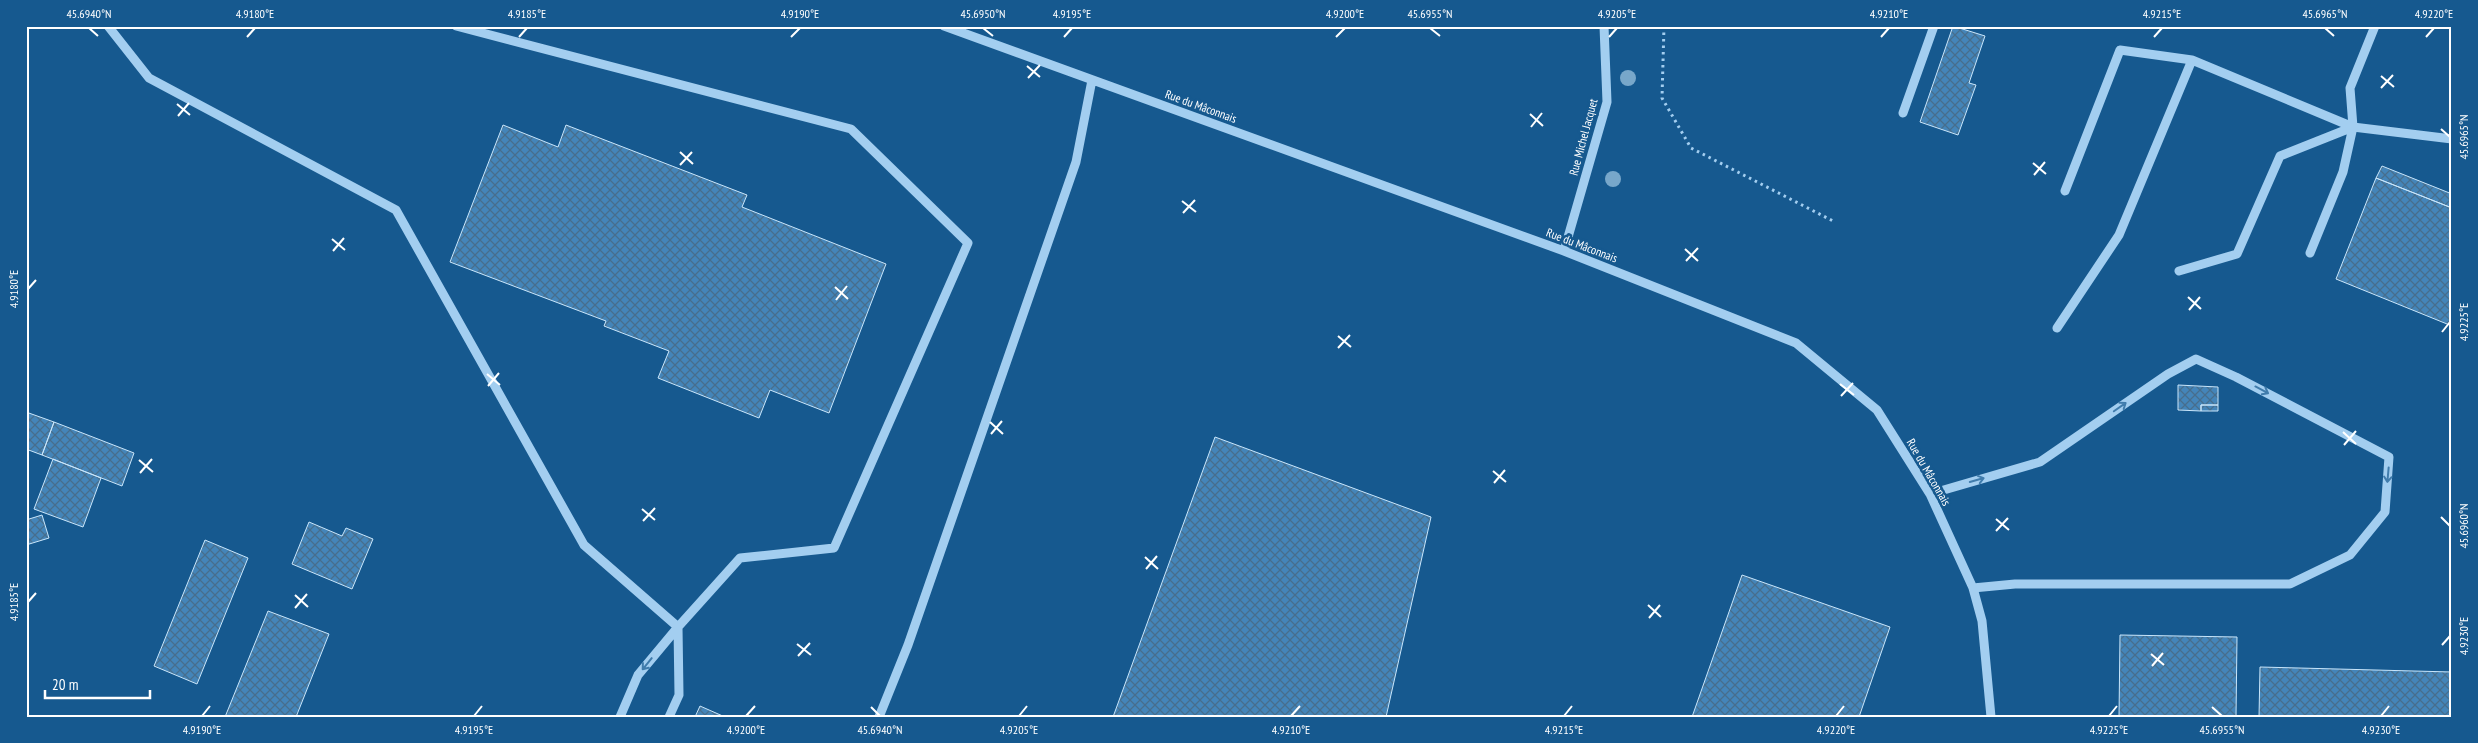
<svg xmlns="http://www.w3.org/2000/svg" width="2478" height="743" font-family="'PT Sans Narrow',sans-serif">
  <defs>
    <pattern id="building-cross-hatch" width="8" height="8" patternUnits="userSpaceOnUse" patternTransform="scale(1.25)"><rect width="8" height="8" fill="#4485b9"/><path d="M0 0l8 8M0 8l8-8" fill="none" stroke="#476e8d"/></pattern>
  </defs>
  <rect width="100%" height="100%" fill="#16598f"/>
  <path fill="url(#building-cross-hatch)" stroke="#c9e6fb" d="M1953 26 1985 36 1969 83 1976 85 1958 135 1920 122Z
    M503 125 558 147 566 125 747 195 742 207 886 264 829 413 770 390 759 418 658 378 669 351 604 326 606 321 450 262Z
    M2382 166 2452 194V208L2376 178Z
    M2376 178 2452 208V326L2336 279Z
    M2178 385 2218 387V405H2201V411L2178 410Z
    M2201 405H2218V411H2201Z
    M26 412 54 422 42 455 26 449Z
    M54 422 134 453 122 486 42 455Z
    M1215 437 1431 517 1386 717H1113Z
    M53 459 101 478 83 527 34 509Z
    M42 515 49 538 26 545V520Z
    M309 522 342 536 346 528 373 539 352 589 292 564Z
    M205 540 248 558 197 684 154 666Z
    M1742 575 1890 627 1859 717H1692Z
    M268 611 329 634 296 717H225Z
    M2120 635 2237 637 2236 717H2119Z
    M2260 667 2452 672V717H2259Z
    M700 706 725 717H695Z"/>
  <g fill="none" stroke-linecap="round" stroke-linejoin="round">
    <path stroke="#a3cef0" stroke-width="3" stroke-dasharray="2.5 4" stroke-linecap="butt" d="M1664 26 1662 98 1691 148 1835 222"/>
    <path stroke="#a3cef0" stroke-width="9" d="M108 26 149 78 396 210 584 545 678 627 679 695 669 717
      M456 26 851 129 968 243 834 548 740 558 678 627 638 675 620 717
      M944 26 1564 251 1796 343 1877 410 1930 494 1973 588 1982 621 1991 717
      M1903 113 1934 26
      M2065 191 2120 50 2192 60 2353 127 2452 139
      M1564 251 1607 102 1604 26
      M2310 253 2343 172 2353 127 2350 88 2375 26
      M2179 271 2237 254 2280 156 2353 127
      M2057 328 2119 235 2192 60
      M1930 494 2040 462 2168 374 2196 359 2236 377 2389 457 2385 512 2350 555 2290 584H2015L1973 588
      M879 717 908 645 1076 162 1092 80"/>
  </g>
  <g fill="#78a7ca">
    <circle cx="1628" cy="78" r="8"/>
    <circle cx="1613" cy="179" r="8"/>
  </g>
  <defs><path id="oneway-shaft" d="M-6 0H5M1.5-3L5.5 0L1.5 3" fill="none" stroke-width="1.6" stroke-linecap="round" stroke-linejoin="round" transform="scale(1.25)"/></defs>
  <g stroke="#407cac">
    <use href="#oneway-shaft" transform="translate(2262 390) rotate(28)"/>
    <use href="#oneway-shaft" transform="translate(2120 407) rotate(-35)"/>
    <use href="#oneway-shaft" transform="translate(2388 475) rotate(95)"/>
    <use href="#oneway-shaft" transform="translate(1977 480) rotate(-16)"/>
    <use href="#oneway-shaft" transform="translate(647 664) rotate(129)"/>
  </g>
  <path fill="none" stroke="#fff" stroke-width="2" d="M89 28 98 36M983 28 993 36M1430 28 1440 36M2325 28 2334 36M247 37 255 28M519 37 527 28M791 37 800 28M1064 37 1072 28M1336 37 1345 28M1609 37 1617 28M1881 37 1889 28M2154 37 2162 28M2426 37 2434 28M1027 66 1040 77M2381 76 2394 87M1028 78 1040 65M2381 88 2393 75M177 104 190 115M1530 114 1543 126M178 116 189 103M1531 127 1542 113M2441 129 2450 137M680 152 693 164M2033 163 2046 174M680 165 692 152M2034 175 2045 162M1182 201 1196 212M1183 213 1195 200M332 239 345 250M1685 249 1698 261M333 251 344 238M1686 261 1698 248M835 287 848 299M28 289 36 280M2188 297 2201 309M836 300 847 286M2189 310 2200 297M2442 332 2450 322M1338 336 1351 347M1338 348 1350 335M487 374 500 385M1840 384 1854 395M488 386 499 373M1841 396 1853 383M990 422 1003 434M2343 432 2356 444M991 434 1002 421M2344 445 2356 431M139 460 153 472M1493 471 1506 482M140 473 152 459M1494 483 1505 470M642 509 655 520M2441 517 2450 526M1996 519 2009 530M643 521 655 508M1996 531 2008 518M1145 557 1158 569M1146 569 1157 556M295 595 308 607M28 602 36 593M1648 605 1661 617M295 608 307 594M1649 618 1660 605M797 644 811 655M2442 645 2450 636M2151 654 2164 665M798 656 810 643M2152 666 2163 653M871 707 880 716M2212 707 2222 716M202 716 210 706M474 716 482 706M746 716 755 706M1019 716 1027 706M1291 716 1300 706M1564 716 1572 706M1836 716 1844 706M2109 716 2117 706M2381 716 2389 706"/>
  <g text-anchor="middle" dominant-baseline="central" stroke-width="5" stroke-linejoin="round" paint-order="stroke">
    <g font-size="12" fill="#fff" stroke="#16598f">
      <text transform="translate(1201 106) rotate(20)">Rue du Mâconnais</text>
      <text transform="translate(1583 137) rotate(-75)">Rue Michel Jacquet</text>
      <text transform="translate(1582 245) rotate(21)">Rue du Mâconnais</text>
      <text transform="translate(1929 472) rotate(60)">Rue du Mâconnais</text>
    </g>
  </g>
  <rect width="2478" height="743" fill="none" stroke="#16598f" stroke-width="55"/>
  <path d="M45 690v8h105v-8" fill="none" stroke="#ffffff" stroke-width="2.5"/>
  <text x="52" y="690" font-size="15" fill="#ffffff" stroke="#16598f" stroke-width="4" paint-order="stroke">20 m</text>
  <rect x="28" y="28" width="2422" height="688" fill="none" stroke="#fff" stroke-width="2"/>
  <g font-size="12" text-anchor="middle" fill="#fff">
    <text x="89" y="18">45.6940°N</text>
    <text x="255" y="18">4.9180°E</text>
    <text x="527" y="18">4.9185°E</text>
    <text x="800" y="18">4.9190°E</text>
    <text x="983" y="18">45.6950°N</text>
    <text x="1072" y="18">4.9195°E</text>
    <text x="1345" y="18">4.9200°E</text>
    <text x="1430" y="18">45.6955°N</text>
    <text x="1617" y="18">4.9205°E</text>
    <text x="1889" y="18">4.9210°E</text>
    <text x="2162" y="18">4.9215°E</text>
    <text x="2325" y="18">45.6965°N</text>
    <text x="2434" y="18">4.9220°E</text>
    <text transform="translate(2464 137) rotate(-90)" y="4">45.6965°N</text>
    <text transform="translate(14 289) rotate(-90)" y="4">4.9180°E</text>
    <text transform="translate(2464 322) rotate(-90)" y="4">4.9225°E</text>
    <text transform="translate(2464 526) rotate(-90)" y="4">45.6960°N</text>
    <text transform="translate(14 602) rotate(-90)" y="4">4.9185°E</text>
    <text transform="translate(2464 636) rotate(-90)" y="4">4.9230°E</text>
    <text x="202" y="734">4.9190°E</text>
    <text x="474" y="734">4.9195°E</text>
    <text x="746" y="734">4.9200°E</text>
    <text x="880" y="734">45.6940°N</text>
    <text x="1019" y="734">4.9205°E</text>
    <text x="1291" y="734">4.9210°E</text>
    <text x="1564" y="734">4.9215°E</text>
    <text x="1836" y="734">4.9220°E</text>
    <text x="2109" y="734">4.9225°E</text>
    <text x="2222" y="734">45.6955°N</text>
    <text x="2381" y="734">4.9230°E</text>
  </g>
</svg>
